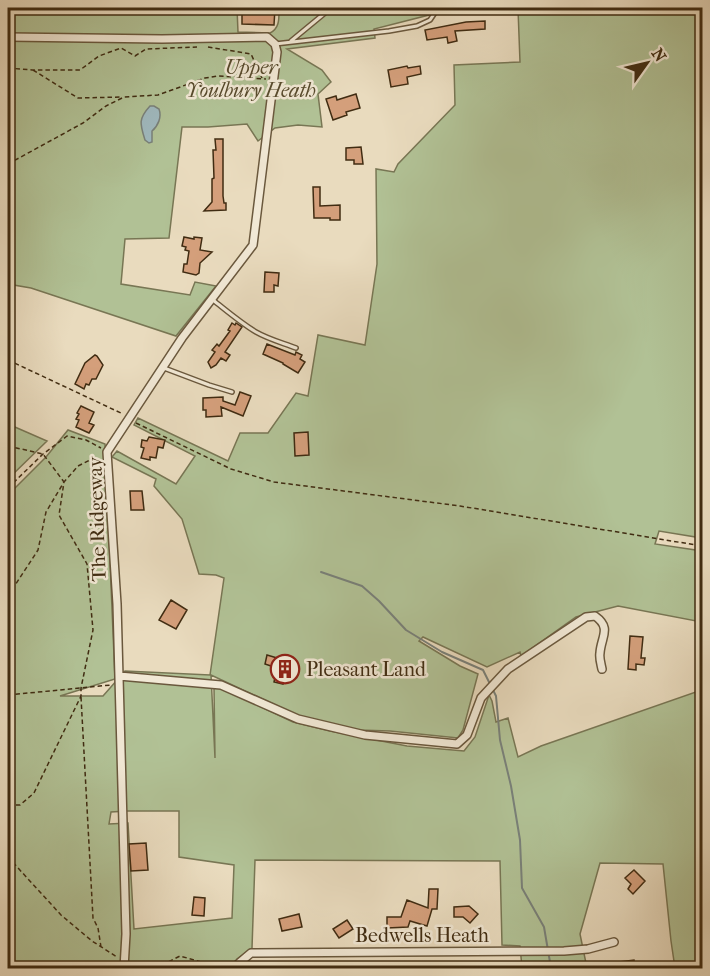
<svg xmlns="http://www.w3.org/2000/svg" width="710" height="976" font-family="'IM FELL French Canon',serif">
  <rect width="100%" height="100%" fill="#e9dbbe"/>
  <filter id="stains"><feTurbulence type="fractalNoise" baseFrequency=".00333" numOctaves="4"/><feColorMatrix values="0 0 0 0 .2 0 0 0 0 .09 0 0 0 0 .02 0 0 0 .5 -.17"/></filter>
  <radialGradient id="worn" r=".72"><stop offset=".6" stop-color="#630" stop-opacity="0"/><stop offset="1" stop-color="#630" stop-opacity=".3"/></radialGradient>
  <path fill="#b1c195" stroke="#787654" stroke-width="1.5" fill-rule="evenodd" d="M8 8H237L238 32 270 33C280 28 279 18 279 8H433L429 15 374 29 375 38 287 49 322 70 331 82 318 94 322 127 298 125 275 128 258 141 247 124 208 127H182L169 238 125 239 121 284 190 295 195 282 216 286 176 336 31 288 8 284Z
    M446 8H702V538L659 531 655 544 702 551V968H675L671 941 663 864 600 863 580 934 587 968H522L520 946 502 945 500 861 255 860 252 948 237 959 233 968H129V963L111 962 115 964V968H8V495L46 457 68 430 105 444 115 679 60 696H103L125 671 210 675 224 578 216 575 199 574 182 519 154 486 156 479 112 457 117 451 176 484 195 456 134 425 138 418 228 461 240 433H268L296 393 308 396 318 335 365 345 377 264 376 169 394 172 398 164 455 105 454 65 520 62 518 9 443 14ZM618 606 702 622 696 692 541 746 518 757 508 718 496 722 492 701 489 695 475 737 464 751 407 746 330 731 293 722 221 688 214 687 215 758 211 675 299 716 358 730 390 731 458 738 463 730 478 674 460 666 419 641 423 637 487 667 520 652 521 656 576 617ZM127 811H179V857L234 865 232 918 134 929 128 823 109 824 111 812Z
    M8 424 47 441 8 479Z"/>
  <path fill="#9fb8bd" stroke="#798079" stroke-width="1.5" d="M150 106H154L159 109C162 117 158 126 152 131V142L149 143 145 140C140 124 138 119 150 106Z"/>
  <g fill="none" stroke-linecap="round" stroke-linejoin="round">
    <path stroke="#798079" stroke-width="2" d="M321 572 362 586 379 601 406 630 442 652 483 670 496 696 500 740 511 786 520 840 522 888 544 927 551 968"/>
  </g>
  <path fill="#d49f7b" stroke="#402c12" stroke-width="1.5" d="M247 8H275L274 25 242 24V12H246Z
    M485 21V29L455 31 457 41 448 43 447 37 427 40 425 30 466 22Z
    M407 66 408 68 420 66 421 74 407 77 408 84 391 87 388 70Z
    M356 94 360 108 346 112 347 115 333 120 326 99 336 96 337 100Z
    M215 139H223V196L224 203H226V210L204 211 212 202V179L214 178 213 150H216Z
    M361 147 363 164H354V160H346V148Z
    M313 187H320V206L340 205V220H330V218H314Z
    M184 237 194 239V237L202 238 200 250 212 252 200 263 199 273 196 275 183 272 184 264H187L189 251 185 250 186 247 182 246Z
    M265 272 279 273 278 286 274 285V292H264Z
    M232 323 235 325 236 323 242 327 225 352 230 355 226 361 221 358 216 365 211 368 208 362 215 352 212 350 217 344 219 346 230 331 228 330Z
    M267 344 295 355 296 352 302 355 300 359 305 362 298 373 283 364V363L263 354Z
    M95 355 97 356 103 365 96 379H92L89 385 86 384 84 389 75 384 85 363Z
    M240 392 251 396 243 416 221 407 222 416 206 417V410H203V398L223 397V401L235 405Z
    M81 406 94 412 89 423 94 425 89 433 76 427 79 420 76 419 79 414 77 413Z
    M308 432 309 455 295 456 294 433Z
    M149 437 165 440 163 448 158 447 156 458 150 457V460L141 458 144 448 141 447 142 440 147 441Z
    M130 491H142L144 510H131Z
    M171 600 187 610 176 629 159 620Z
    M630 636 643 637 641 658H645L644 665 636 664V670L628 669Z
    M267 655 294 663 291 671 286 670 283 684 274 682 277 668 265 664Z
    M146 843 148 870 131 871 129 844Z
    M634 870 645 881 633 894 628 889 631 884 625 878Z
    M429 889H438L437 909H432L427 926 410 921 408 927 387 928V917H401L407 900 428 908Z
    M194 897 205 898 204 916 192 915Z
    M469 906 478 914 470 923 463 917H454V907Z
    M299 914 302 927 282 931 279 919Z
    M347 920 353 929 339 938 333 929Z
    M634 960 635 969H605L604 964Z"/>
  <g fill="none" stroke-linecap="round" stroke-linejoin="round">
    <g stroke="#6a583d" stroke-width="6">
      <path id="service" d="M291 41 331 8
        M275 44 389 31 417 26 430 20 438 8
        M213 300C227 311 241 323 256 332 268 339 283 343 296 348
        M164 368 209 385 232 392"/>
    </g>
    <g stroke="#6a583d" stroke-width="10">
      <path id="minor" d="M8 37 162 39 267 37 275 44 277 52 253 245 182 338 107 452 117 604 126 934 124 968
        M119 676 221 685 298 719 365 735 457 744 467 735 481 698 508 669 586 617 595 616C612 628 601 637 600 653 599 658 601 664 602 669
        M237 968 238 964 251 953 564 951 588 949 614 942"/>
    </g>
    <path stroke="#402c12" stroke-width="1.5" stroke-dasharray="4.5 3" stroke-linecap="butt" d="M208 47 251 54 262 78
      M8 68 32 70H80L99 56 121 48 135 56 146 49 197 47
      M33 70 78 98 122 97
      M8 164 83 123 106 106 124 97 158 95 205 78 218 76 266 79
      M8 360 123 414
      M136 423 231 469 274 482 460 506 702 546
      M8 446 43 454 64 482 59 515 87 564 93 630 81 688V696L34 793 20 805H8
      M8 488 43 454 67 436 86 440 101 448
      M8 596 38 550 46 512 64 482 78 466 98 456
      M8 695 111 685
      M81 697 93 918 98 928 101 947
      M8 857 61 915 92 941 117 957
      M132 967 164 964 180 956 223 968"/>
    <use href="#service" stroke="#f1e8d5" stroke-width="3"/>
    <use href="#minor" stroke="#f1e8d5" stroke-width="7"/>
  </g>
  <defs>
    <g id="building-ring" transform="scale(1.5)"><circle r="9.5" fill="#f1e8d5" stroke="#8f2418" stroke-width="1.5"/><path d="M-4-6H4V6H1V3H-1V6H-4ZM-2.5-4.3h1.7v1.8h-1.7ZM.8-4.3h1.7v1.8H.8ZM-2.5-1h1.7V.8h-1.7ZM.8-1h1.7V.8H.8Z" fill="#8f2418"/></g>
  </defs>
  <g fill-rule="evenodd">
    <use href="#building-ring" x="285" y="669"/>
  </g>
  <g text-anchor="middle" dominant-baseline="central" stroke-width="5" stroke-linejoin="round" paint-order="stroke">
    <g font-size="20" font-style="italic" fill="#574a2c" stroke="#f1e8d5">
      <text x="251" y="67">Upper<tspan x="251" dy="23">Youlbury Heath</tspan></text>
    </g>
    <g font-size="20" fill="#402c12" stroke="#f1e8d5">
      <text transform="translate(97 519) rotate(-92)">The Ridgeway</text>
      <text x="422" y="935">Bedwells Heath</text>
    </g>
    <g font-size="20" fill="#402c12" stroke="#f1e8d5" text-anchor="start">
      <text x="306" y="669">Pleasant Land</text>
    </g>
  </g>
  <rect width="710" height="976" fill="none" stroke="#e9dbbe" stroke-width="30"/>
  <rect x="9" y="9" width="692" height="958" fill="none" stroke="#402c12" stroke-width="3"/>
  <rect x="15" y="15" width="680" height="946" fill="none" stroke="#402c12" stroke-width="1.5"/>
  <g transform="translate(647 63) rotate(56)" stroke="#f1e8d5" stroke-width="4.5" paint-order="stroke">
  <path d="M0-4.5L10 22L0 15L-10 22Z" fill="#402c12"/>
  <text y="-9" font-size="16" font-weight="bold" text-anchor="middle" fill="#402c12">N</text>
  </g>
  <rect width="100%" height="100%" filter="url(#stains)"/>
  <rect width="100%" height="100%" fill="url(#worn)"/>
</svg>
